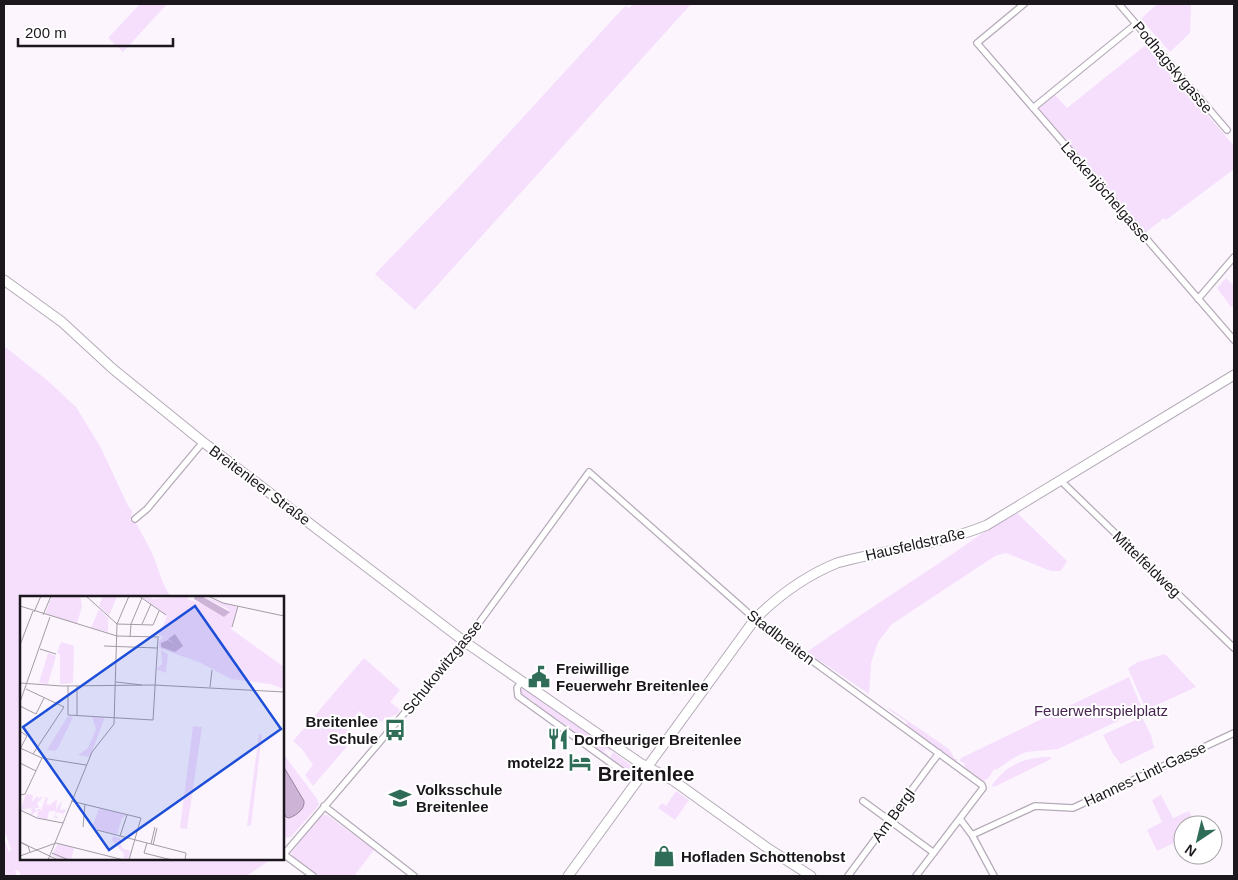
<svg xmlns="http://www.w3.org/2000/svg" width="1238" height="880" font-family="Helvetica,sans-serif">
  <rect width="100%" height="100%" fill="#fcf5fe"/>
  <path fill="#f5dffc" d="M140 4H167L123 52 108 38Z
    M634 4H691L415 310 375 274 460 186 625 6 629 8Z
    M1157 4H1191L1190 33 1170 52 1141 19Z
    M1147 44 1234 146V169L1166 220 1164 218 1145 233 1037 109 1054 94 1067 108Z
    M1226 278 1234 286V305L1231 307 1217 288Z
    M4 346 48 381 76 407 101 448 128 506 133 512 131 514C137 526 144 537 150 549 158 565 161 583 171 597L21 598V859H261L263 862 272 859 246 876H21L18 870 15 871 17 876H4V838L9 852 11 850 4 829Z
    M1015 511 1067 561 1061 571H1051L1006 553 995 556 892 624 878 642 871 663 869 694 807 652C866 610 928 572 987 530L992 525Z
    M1165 654 1196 687 1146 710 1128 668 1138 662Z
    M364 658 400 690 390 702 400 710 397 714 375 724 359 711 346 727V729L355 737 313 786 305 775 313 765 302 749 293 741Z
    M1129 677 1142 709 1123 718 1119 719 1118 721 1058 749 1026 752 1015 757 996 770 994 769C990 775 990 779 982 781L964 767 965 764 960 761 961 758Z
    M523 688 612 750 610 751 606 749 604 752 608 755 606 757 534 704 535 702 521 694 520 689Z
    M889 708 949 749 955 759H957V763L906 726 907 722 888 709Z
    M1142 717 1151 735 1154 748 1121 764 1113 754 1103 735Z
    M282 752 317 799 319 805 291 837 283 838Z
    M613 752 635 768 636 771 634 773H628L609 759Z
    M1044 757H1051V759L994 787 992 785C1006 766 1021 759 1044 757Z
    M676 791 689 800 675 820 658 808 662 803 666 806Z
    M1161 795 1173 818 1189 811 1196 825H1183V844L1178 846 1176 842 1157 851 1147 830 1162 822 1152 800Z
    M321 815H327L374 850 354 876H317L295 860 291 853Z"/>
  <path fill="#cdb3d6" stroke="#98849e" d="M282 764 304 801C305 809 297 815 289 818L286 817 283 810Z"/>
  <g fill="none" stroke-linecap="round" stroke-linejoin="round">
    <g stroke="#b5aab8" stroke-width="8">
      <path id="street" d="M1024 4 977 43 1234 340
        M1119 4 1227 130
        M1033 108 1136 24
        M1198 299 1234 257
        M1060 480 1234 648
        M135 519 147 509 203 442
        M521 682 517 688 518 696 637 782
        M863 801 934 853
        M324 806 414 876
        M960 819 972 835 994 876
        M972 835 1035 806 1073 808 1234 733
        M282 853 313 876
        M285 853 465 642 589 472 755 619 982 785 983 788 916 876
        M848 876 939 753"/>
    </g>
    <g stroke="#b5aab8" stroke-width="11">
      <path id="secondary" d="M4 280 62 322 113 369 203 442 465 642 640 763 674 781 766 847 811 876
        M568 876 755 619C779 595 805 576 837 563 887 549 939 545 987 525L1234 375"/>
    </g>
    <use href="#street" stroke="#fff" stroke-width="5.5"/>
    <use href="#secondary" stroke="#fff" stroke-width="9"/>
  </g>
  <defs>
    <g id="civic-bare" transform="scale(1.725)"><path d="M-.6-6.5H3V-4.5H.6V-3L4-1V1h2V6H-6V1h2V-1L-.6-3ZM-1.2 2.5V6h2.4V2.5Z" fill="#306d58" stroke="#fff" stroke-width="2.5" paint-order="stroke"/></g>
    <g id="bus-bare" transform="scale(1.725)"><path d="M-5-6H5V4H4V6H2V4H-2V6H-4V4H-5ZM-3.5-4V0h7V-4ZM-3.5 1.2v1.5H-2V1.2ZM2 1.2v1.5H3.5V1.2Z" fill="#306d58" stroke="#fff" stroke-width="2.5" paint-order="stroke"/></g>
    <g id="restaurant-bare" transform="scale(1.725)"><path d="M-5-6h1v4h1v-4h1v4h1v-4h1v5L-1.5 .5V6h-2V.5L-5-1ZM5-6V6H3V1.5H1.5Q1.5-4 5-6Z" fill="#306d58" stroke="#fff" stroke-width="2.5" paint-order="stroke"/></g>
    <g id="hotel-bare" transform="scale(1.725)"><path d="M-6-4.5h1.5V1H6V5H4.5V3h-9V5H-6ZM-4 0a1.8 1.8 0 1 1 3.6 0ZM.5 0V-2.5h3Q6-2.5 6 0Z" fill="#306d58" stroke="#fff" stroke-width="2.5" paint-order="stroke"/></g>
    <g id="school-bare" transform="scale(1.725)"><path d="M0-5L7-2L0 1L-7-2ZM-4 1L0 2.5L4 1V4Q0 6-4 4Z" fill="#306d58" stroke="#fff" stroke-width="2.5" paint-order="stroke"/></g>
    <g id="shop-bare" transform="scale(1.725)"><path d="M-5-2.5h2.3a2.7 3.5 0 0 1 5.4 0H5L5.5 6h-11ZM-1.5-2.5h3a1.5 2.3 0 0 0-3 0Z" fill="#306d58" stroke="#fff" stroke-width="2.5" paint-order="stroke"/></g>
  </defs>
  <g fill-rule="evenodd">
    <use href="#civic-bare" x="539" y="677"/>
    <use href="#bus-bare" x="395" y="730"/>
    <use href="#restaurant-bare" x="558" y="739"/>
    <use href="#hotel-bare" x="580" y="762"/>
    <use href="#school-bare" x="400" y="798"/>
    <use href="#shop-bare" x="664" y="856"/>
  </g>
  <g text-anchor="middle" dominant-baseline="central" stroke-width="4" stroke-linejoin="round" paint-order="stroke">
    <g font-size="15" fill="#1b171c" stroke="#fff">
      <text transform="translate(1173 67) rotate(50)">Podhagskygasse</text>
      <text transform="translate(1106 192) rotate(49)">Lackenjöchelgasse</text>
      <text transform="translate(260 485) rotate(37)">Breitenleer Straße</text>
      <text transform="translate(915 544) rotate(-13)">Hausfeldstraße</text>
      <text transform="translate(1147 564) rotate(44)">Mittelfeldweg</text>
      <text transform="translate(781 637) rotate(37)">Stadlbreiten</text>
      <text transform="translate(442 667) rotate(-51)">Schukowitzgasse</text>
      <text transform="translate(1145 774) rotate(-25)">Hannes-Lintl-Gasse</text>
      <text transform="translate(893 815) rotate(-54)">Am Bergl</text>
    </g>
    <g font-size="15" font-weight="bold" fill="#1b171c" stroke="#fff" text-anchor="start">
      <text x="556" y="668">Freiwillige<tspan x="556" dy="17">Feuerwehr Breitenlee</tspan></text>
      <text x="378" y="721" text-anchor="end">Breitenlee<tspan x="378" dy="17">Schule</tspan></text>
      <text x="574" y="739">Dorfheuriger Breitenlee</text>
      <text x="564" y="762" text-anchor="end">motel22</text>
      <text x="416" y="789">Volksschule<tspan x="416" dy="17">Breitenlee</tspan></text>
      <text x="681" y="856">Hofladen Schottenobst</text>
    </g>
    <g font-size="15" fill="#472451" stroke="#fff">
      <text x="1101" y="710">Feuerwehrspielplatz</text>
    </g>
    <g font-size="20" font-weight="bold" fill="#1b171c" stroke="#fff">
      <text x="646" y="774">Breitenlee</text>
    </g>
  </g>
  <g transform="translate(20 596)">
    <rect width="264" height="264" fill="#fcf5fe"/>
    <path d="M32 0H60L62 10 57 28 25 18ZM83 0H97L89 20 79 10ZM121 0 133 3 169 0 167 3 191 11 205 21 210 14 181 0 217 11 211 33 264 71V93L250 88 211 83 181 67 139 52V45L143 41 139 39 147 20ZM79 13 88 22V36L71 32ZM41 46 54 50 53 87 40 88V58L37 57ZM141 54 148 58 146 77 136 73 142 68ZM28 57 36 60 28 88 19 87ZM48 120 53 121 38 152 35 155 27 154ZM72 121H85L70 161 58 159 68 152 76 133ZM173 130 182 131 167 233 160 232ZM239 138H242L231 229 227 230ZM6 198 13 199 12 206 17 200 19 203 20 201H23L17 207 19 212H15V214L20 213 21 215 26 201 28 202 26 208 30 209 37 203 36 214 42 204 40 214 46 213 44 218 37 216 35 219 39 222H34L36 215H29L27 224 17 221 18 214 12 219 8 217H12L11 212 0 214ZM79 212 106 219 102 222 97 239 72 232ZM93 240 100 242 102 252 111 255 108 264 103 263 104 258 92 244ZM38 247 54 252 51 264H40L32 259Z" fill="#f5dffc"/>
    <path d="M175 0H181L210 16 204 21 174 3ZM155 38 163 50 155 56 141 51V47L148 44 155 48 148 43Z" fill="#cdb3d6"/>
    <path fill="none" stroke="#a29ca4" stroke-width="1" d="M66 0 97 28 133 29 139 15M119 0 146 19M188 0 203 7 264 20M0 10 97 40 139 41M14 16 21 0M23 19 31 0M122 28 131 8M212 31 218 10M110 41 111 28 122 2M0 49 13 15M84 50 137 52M20 53 36 58M96 86 122 89M0 87 42 90 134 89 264 96M48 90V119L133 124 138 42M190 91 192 74M6 93 44 111M0 106 30 21M0 110 16 118 24 102M57 119V90M0 135 7 140 0 153M0 152 22 162 66 169M13 158 44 111M0 167 16 175M0 199 5 198 22 162M51 205 121 222 109 264M0 214 17 222 43 227M63 231 65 208M77 234 166 257 165 264M100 240 107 219M0 246 8 250 10 256M0 246 38 264M36 247 104 264M127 247 124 257 152 264M131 248 135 231M133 249 137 232M32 257 49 264M0 260 36 247M28 264 72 156 94 128 97 28 109 0"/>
    <path fill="#1d4ed8" fill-opacity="0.15" stroke="#1d4ed8" stroke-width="2.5" d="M175 10 261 133 89 254 3 131Z"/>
    <rect width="264" height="264" fill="none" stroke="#1b171c" stroke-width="2.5"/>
  </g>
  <rect width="1238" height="880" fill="none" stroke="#1b171c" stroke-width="10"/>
  <g transform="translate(1198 840) rotate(215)"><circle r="24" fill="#ffffff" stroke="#a4a2a4"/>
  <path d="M0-4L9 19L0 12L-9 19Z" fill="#306d58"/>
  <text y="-8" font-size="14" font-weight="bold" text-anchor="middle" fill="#1b171c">N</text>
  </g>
  <path d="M18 38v8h155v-8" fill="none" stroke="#1b171c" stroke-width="2.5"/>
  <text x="25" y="38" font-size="15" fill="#1b171c" stroke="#ffffff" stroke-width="4" paint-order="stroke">200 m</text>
</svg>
